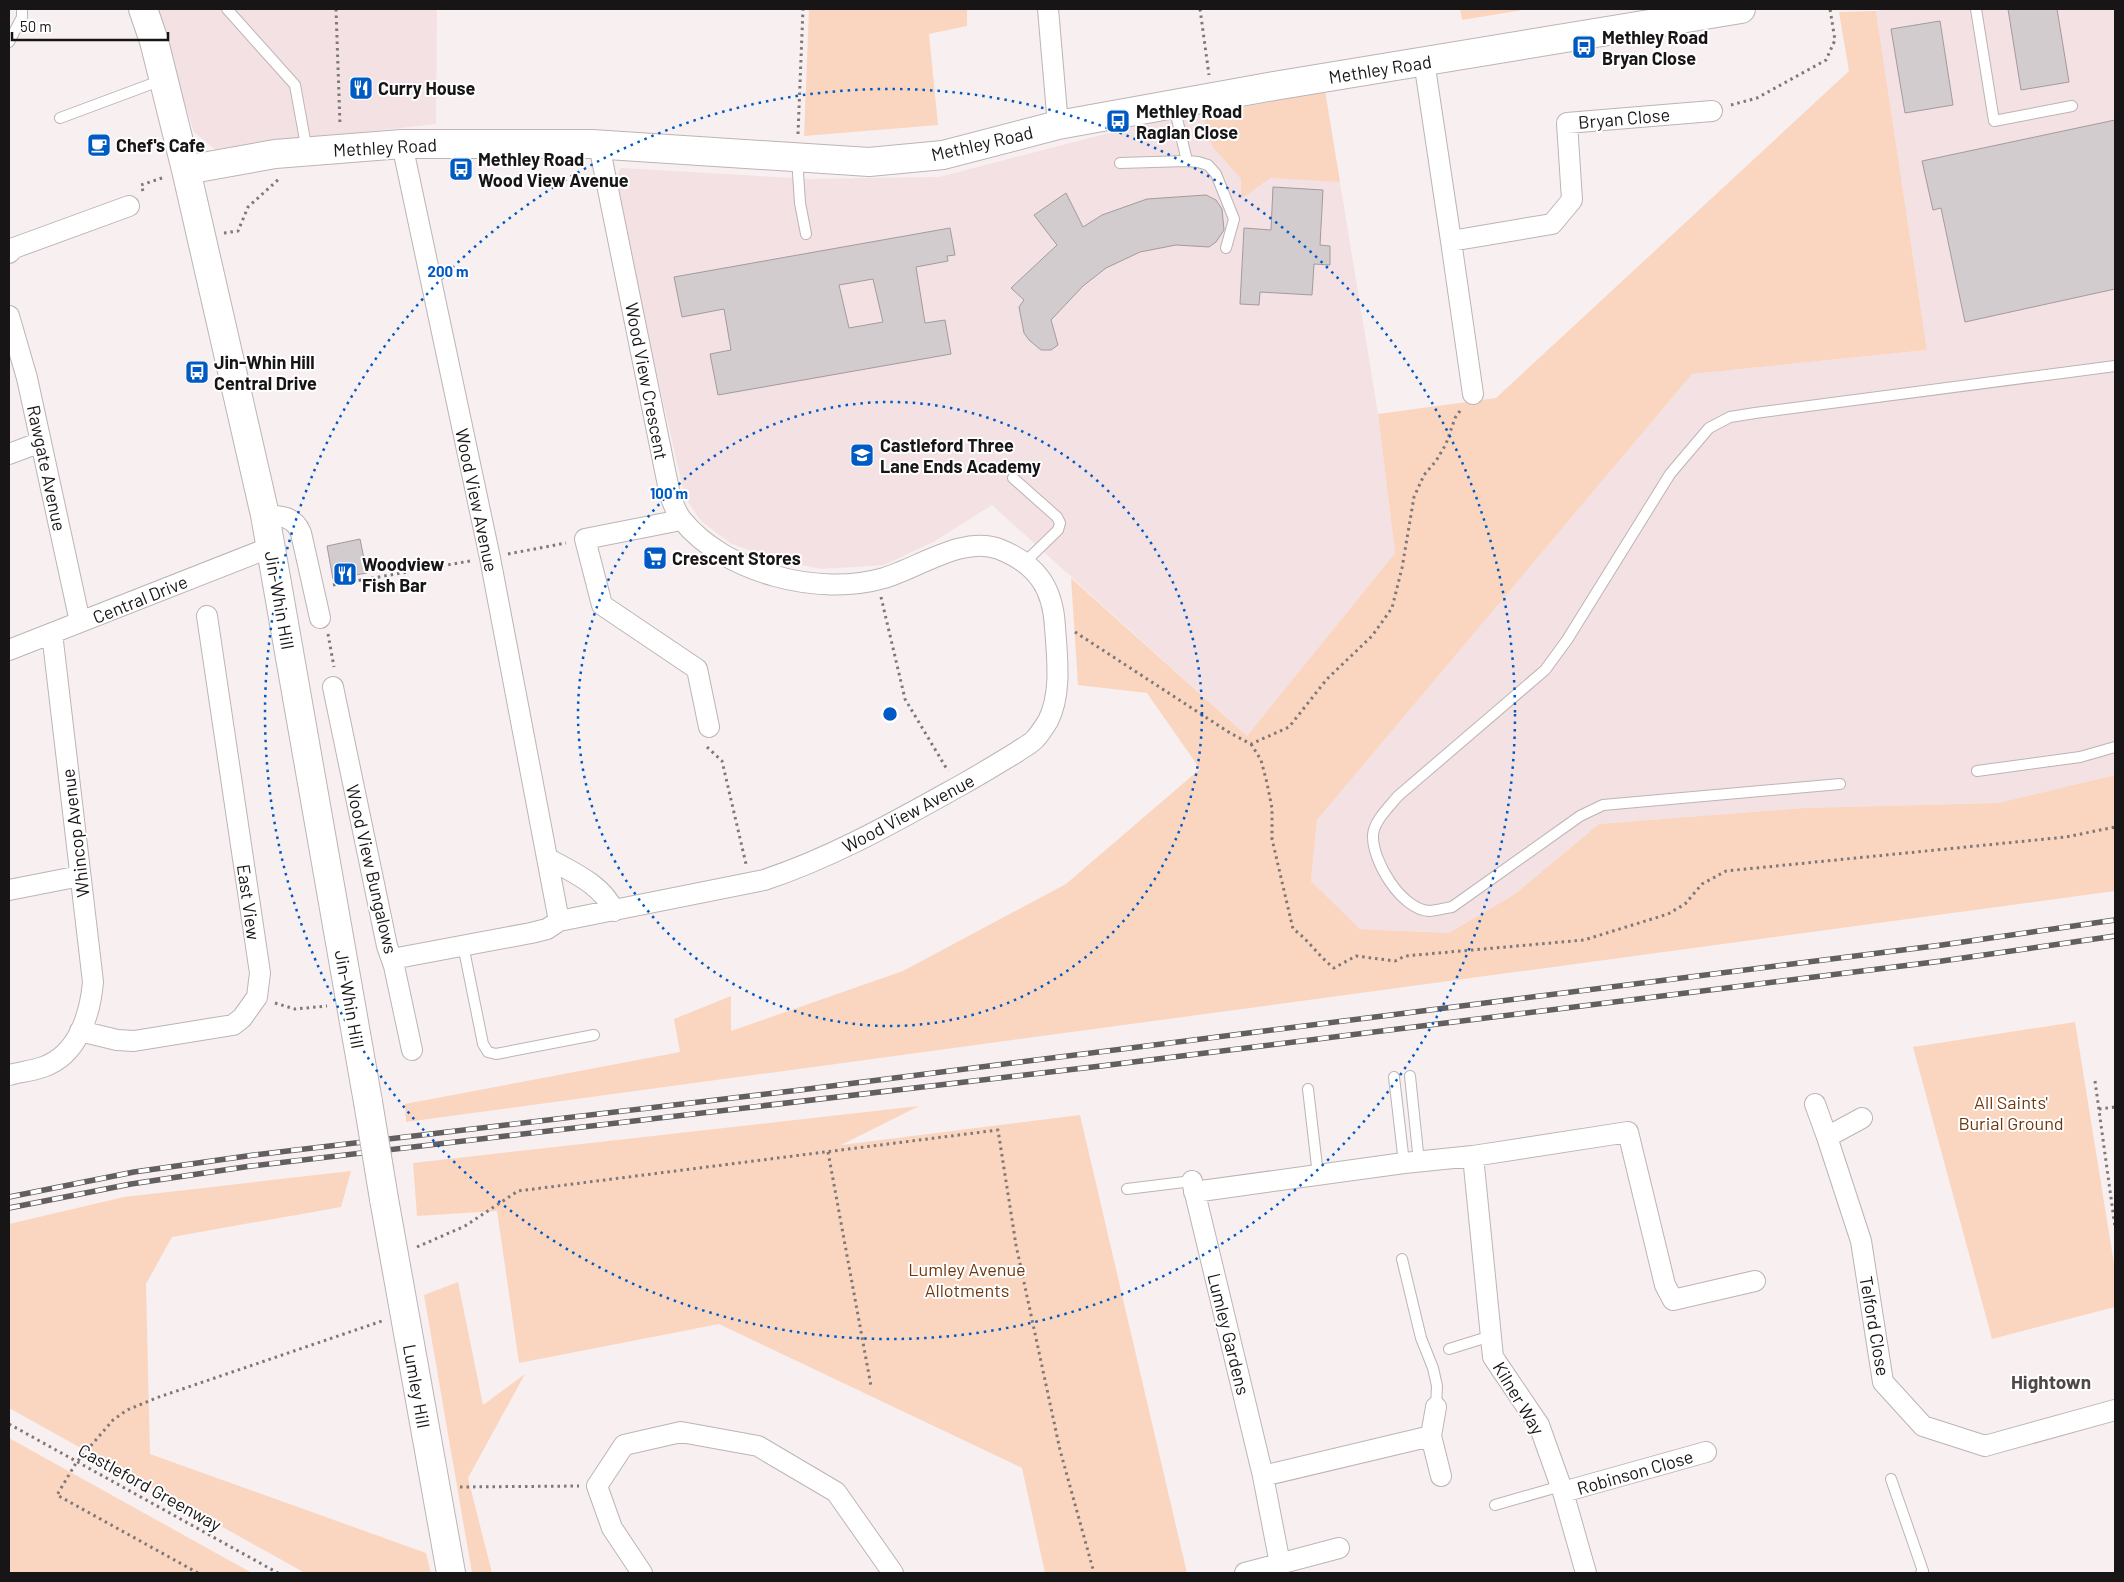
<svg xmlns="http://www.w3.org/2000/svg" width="2124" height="1582" font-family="Barlow,sans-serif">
  <rect width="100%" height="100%" fill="#f8eff0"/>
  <path fill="#f3e1e3" d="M154 9H437L436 124 215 149 194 132Z
    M1890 9H2115V775L1998 803 1803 808 1599 824 1515 894 1450 933 1360 929 1311 881 1317 820 1692 374 1927 350 1876 11Z
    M1325 91 1378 414 1395 553 1247 736 992 505 935 541 884 565 821 569 773 559 730 543 701 521 685 497 613 184 621 168 809 179 939 177 1144 124 1203 115Z"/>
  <path fill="#fad6c1" d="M809 9H967V26L929 34 938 125 804 136Z
    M1460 9H1529L1462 20Z
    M1876 11 1927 350 1692 374 1317 820 1311 881 1360 929 1449 933 1515 894 1599 824 1803 808 1998 803 2115 775V891L406 1122 405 1104 680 1052 674 1019 731 996V1031L903 971 1066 884 1200 769 1147 693 1078 685 1071 578 1247 736 1395 553 1378 414 1496 398 1849 71 1839 12Z
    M1325 91 1340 182 1270 178 1241 199V179L1212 146 1203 115Z
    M2075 1022 2115 1270V1307L1992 1339 1913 1047Z
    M919 1106 841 1145 1080 1115 1187 1573H1045L1022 1468 719 1324 519 1363 497 1211 417 1216 413 1163Z
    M351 1171 341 1207 172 1237 146 1284 150 1454 426 1553 431 1573H305L9 1408V1224L124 1197Z
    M458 1282 483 1405 525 1374 468 1478 492 1573H472L424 1295Z
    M9 1438 252 1573H9Z"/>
  <path fill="#d3cccf" stroke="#a29b9e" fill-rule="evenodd" d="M2008 9H2057L2069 82 2021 90Z
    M1940 21 1953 105 1905 113 1891 29Z
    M2115 120V289L1965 322 1941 208 1933 210 1922 161Z
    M1273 187 1323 190 1320 245 1330 246V265L1314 264 1312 295 1260 292 1259 305 1240 304 1244 228 1271 230Z
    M1066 193 1083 227 1102 215 1147 199 1206 195 1216 200 1222 209 1224 230 1216 242 1209 247 1176 245 1140 252 1106 268 1083 286 1051 320 1058 345 1051 350H1041L1029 340 1024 333 1019 307 1024 300 1011 288 1057 245 1034 215Z
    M950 228 955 255 947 256 948 261 916 267 925 323 945 320 951 354 718 395 710 354 731 350 724 309 682 317 674 277ZM873 279 883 322 849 328 839 285Z
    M360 539 367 573 333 579 327 546Z"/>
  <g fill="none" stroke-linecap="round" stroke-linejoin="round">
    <g stroke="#bcb4b5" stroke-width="12">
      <path id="service" d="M227 9 295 85 307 151
        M1976 9 1994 121 2072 106
        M9 42 22 17V9
        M1174 106 1187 161
        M60 118 162 80
        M797 158 800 203 806 234
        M1120 163 1187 161 1198 162 1208 165 1216 174 1234 219 1226 248
        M1013 478 1057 517 1060 523 1058 530 1024 563
        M1977 771 2080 757 2115 747
        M1840 784 1603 805 1580 816 1452 907C1445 908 1436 911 1429 911 1401 909 1372 861 1373 835 1374 821 1389 807 1398 796L1545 670 1567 640 1670 474 1709 428 1730 417 1755 413 2115 366
        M463 945 483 1044 488 1052 496 1054 594 1035
        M1410 1076 1419 1162
        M1394 1077 1404 1163
        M1308 1089 1318 1175
        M1127 1189 1192 1181
        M1402 1259 1421 1338 1433 1368 1437 1386 1436 1407
        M1449 1349 1491 1336
        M1891 1479 1923 1571 1921 1573
        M1495 1505 1561 1486"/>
    </g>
    <g stroke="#bcb4b5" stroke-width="22">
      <path id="minor" d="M1048 9 1058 125
        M1424 61 1451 241 1552 224 1572 200 1567 123 1712 111
        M402 144 490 558 559 921
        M1451 241 1473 394
        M9 253 14 248 129 206
        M9 316 27 378 80 622
        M9 454 41 442
        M265 515C281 516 294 516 301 533L320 618
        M681 520 585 539 602 605 697 669 709 727
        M9 650 271 547
        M333 687 387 946 394 966 412 1050
        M547 858C572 872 602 884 614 911
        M9 890 80 876
        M392 959 531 933 547 929 559 921 764 880C834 857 898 820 963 784 981 774 999 763 1017 752 1022 748 1031 744 1035 739 1040 734 1044 727 1048 721 1062 694 1057 656 1055 627 1053 588 1037 564 999 549 964 535 918 568 884 578 819 597 725 573 682 520 676 513 673 503 670 495L599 145
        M80 1031 117 1040 134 1041 233 1025 242 1018 257 997 260 973 207 616
        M9 1075C20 1072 32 1071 43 1067 78 1055 90 1015 93 982L52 633
        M1815 1104 1827 1137
        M1862 1118 1827 1137 1861 1241 1883 1382 1923 1426 1985 1446 2115 1410
        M1473 1156 1628 1132 1665 1285 1673 1300 1755 1281
        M1192 1181 1263 1476 1280 1564
        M1194 1192 1404 1163 1473 1156 1493 1357 1539 1425 1563 1492 1586 1573
        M1436 1407 1431 1436 1441 1476
        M1263 1476 1431 1436
        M1563 1492 1706 1452
        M642 1573 612 1528 597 1486 624 1445 681 1432 758 1446 836 1492 893 1573
        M1245 1573 1339 1548"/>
    </g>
    <g stroke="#bcb4b5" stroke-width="30">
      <path id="primary" d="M143 9 154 41 186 170 265 515 368 1102
        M186 170 275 154 402 144H592L869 162 943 155 1058 125 1274 86 1741 9
        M384 1199 451 1573"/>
    </g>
    <path stroke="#7e7879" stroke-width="3" stroke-dasharray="2.5 4" stroke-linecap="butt" d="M336 9 340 125
      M1200 9 1209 75
      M1731 105 1757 98 1826 60 1835 40 1830 9
      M798 134 803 9
      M143 191 141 185 165 177
      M224 233 238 231 248 207 280 178
      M508 554 566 543
      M333 585 470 561
      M881 597 905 699 948 771
      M1075 632 1230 733 1251 744 1289 727 1327 679 1372 636 1392 608 1402 568 1414 497 1424 475 1436 461 1446 444 1455 418 1462 408
      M328 634 334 667
      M1251 744 1261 760 1267 783 1272 808V839L1293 929C1309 940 1318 956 1334 968L1356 956 1395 961 1405 956 1584 940 1668 914 1685 904 1702 884 1726 871 2066 837 2115 827
      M707 747 722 761 746 864
      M275 1003 295 1009 327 1006
      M2095 1081 2115 1227
      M2099 1109 2115 1107
      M828 1152 871 1386
      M417 1247 465 1226 518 1191 998 1130 1016 1245 1060 1450 1094 1573
      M9 1424 278 1573
      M460 1487 579 1486
      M198 1573 57 1495 76 1463 113 1420 127 1410 156 1398 382 1321"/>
    <use href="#service" stroke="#fff" stroke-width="10"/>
    <use href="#minor" stroke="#fff" stroke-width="20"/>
    <use href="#primary" stroke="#fff" stroke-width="28"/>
    <g stroke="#635e5f" stroke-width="5.5">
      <path id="rail" d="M9 1197 134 1172 254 1155 800 1090 1942 945 2115 920
        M9 1208 131 1184 251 1166 1101 1066 1942 961 2115 936"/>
    </g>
    <use href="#rail" stroke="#fff" stroke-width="4" stroke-dasharray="11" stroke-linecap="butt"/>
    <g stroke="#bcb4b5" stroke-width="30" stroke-linecap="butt">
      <path id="primary-bridge" d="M368 1102 384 1199"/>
    </g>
    <use href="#primary-bridge" stroke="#fff" stroke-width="28"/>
  </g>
  <g fill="none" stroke="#005ac3" stroke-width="2.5" stroke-dasharray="2.5 5">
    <circle cx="890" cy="714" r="312"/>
    <circle cx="890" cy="714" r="625"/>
  </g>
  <defs>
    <g id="bus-square" transform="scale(1.25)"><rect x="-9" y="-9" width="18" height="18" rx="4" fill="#005ac3" stroke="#fff"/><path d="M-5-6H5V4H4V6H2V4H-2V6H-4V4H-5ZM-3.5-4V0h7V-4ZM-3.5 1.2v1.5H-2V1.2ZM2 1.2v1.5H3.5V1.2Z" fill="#fff"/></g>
    <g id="restaurant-square" transform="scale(1.25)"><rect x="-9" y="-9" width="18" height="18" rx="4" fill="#005ac3" stroke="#fff"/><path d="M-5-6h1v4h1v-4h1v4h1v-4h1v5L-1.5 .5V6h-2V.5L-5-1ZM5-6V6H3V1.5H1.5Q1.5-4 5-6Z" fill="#fff"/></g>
    <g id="cafe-square" transform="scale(1.25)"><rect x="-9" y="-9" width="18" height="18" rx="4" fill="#005ac3" stroke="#fff"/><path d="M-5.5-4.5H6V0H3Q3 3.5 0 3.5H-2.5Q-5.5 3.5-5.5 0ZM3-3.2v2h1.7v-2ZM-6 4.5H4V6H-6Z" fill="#fff"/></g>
    <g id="school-square" transform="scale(1.25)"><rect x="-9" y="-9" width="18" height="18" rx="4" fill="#005ac3" stroke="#fff"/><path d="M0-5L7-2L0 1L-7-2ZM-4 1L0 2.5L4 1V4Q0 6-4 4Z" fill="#fff"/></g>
    <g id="supermarket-square" transform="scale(1.25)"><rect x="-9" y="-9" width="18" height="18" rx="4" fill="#005ac3" stroke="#fff"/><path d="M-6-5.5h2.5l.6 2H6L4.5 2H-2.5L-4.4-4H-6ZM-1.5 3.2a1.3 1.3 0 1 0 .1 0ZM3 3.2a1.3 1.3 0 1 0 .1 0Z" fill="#fff"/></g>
  </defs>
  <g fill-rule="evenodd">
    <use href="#bus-square" x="1584" y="47"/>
    <use href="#restaurant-square" x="361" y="88"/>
    <use href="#bus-square" x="1118" y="121"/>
    <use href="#cafe-square" x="99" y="145"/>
    <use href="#bus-square" x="461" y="169"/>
    <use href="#bus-square" x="197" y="372"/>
    <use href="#school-square" x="862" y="455"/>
    <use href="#supermarket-square" x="655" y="558"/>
    <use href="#restaurant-square" x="345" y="574"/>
  </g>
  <g text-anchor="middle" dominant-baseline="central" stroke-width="4" stroke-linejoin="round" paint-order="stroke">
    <g font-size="18" font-weight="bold" fill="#181516" stroke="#fff" text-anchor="start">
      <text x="1602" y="37">Methley Road<tspan x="1602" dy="21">Bryan Close</tspan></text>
      <text x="378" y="88">Curry House</text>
      <text x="1136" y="111">Methley Road<tspan x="1136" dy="21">Raglan Close</tspan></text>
      <text x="116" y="145">Chef's Cafe</text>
      <text x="478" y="159">Methley Road<tspan x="478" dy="21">Wood View Avenue</tspan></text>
      <text x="214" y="362">Jin-Whin Hill<tspan x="214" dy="21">Central Drive</tspan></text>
      <text x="880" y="445">Castleford Three<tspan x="880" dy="21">Lane Ends Academy</tspan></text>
      <text x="672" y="558">Crescent Stores</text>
      <text x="362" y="564">Woodview<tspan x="362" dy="21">Fish Bar</tspan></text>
    </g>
    <g font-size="18" fill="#181516" stroke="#fff">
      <text transform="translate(1380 69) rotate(-9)">Methley Road</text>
      <text transform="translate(1624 118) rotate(-5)">Bryan Close</text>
      <text transform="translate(982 143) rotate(-13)">Methley Road</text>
      <text transform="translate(385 147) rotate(-3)">Methley Road</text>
      <text transform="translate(647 381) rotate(79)">Wood View Crescent</text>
      <text transform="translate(47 468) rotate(78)">Rawgate Avenue</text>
      <text transform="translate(477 500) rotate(78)">Wood View Avenue</text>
      <text transform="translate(140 599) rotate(-22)">Central Drive</text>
      <text transform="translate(280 600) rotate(80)">Jin-Whin Hill</text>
      <text transform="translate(908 813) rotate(-28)">Wood View Avenue</text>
      <text transform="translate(75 833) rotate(-97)">Whincop Avenue</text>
      <text transform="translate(372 869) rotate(77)">Wood View Bungalows</text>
      <text transform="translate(249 902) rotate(82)">East View</text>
      <text transform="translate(350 999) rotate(80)">Jin-Whin Hill</text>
      <text transform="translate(1875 1326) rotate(80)">Telford Close</text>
      <text transform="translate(1229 1334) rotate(76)">Lumley Gardens</text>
      <text transform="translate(417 1386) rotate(80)">Lumley Hill</text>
      <text transform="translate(1519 1398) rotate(59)">Kilner Way</text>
      <text transform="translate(1635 1472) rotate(-16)">Robinson Close</text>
      <text transform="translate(150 1487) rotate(29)">Castleford Greenway</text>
    </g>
    <g font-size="18" fill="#6e370d" stroke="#fff">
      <text x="2011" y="1102">All Saints'<tspan x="2011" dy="21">Burial Ground</tspan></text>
      <text x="967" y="1269">Lumley Avenue<tspan x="967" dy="21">Allotments</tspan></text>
    </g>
    <g font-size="19" font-weight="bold" fill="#4f4849" stroke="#fff">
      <text x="2051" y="1381">Hightown</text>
    </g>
  </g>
  <circle cx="890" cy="714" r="8" fill="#005ac3" stroke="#fff" stroke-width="2.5"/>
  <g font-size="15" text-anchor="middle" font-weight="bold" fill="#005ac3" stroke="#fff" stroke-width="4" stroke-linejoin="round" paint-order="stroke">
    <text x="448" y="277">200 m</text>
    <text x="669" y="499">100 m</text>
  </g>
  <rect width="2124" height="1582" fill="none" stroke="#181516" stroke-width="20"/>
  <path d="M12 32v8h156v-8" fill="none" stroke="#181516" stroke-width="2.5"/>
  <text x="20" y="32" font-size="15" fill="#181516" stroke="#ffffff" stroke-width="4" paint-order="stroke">50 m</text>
</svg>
